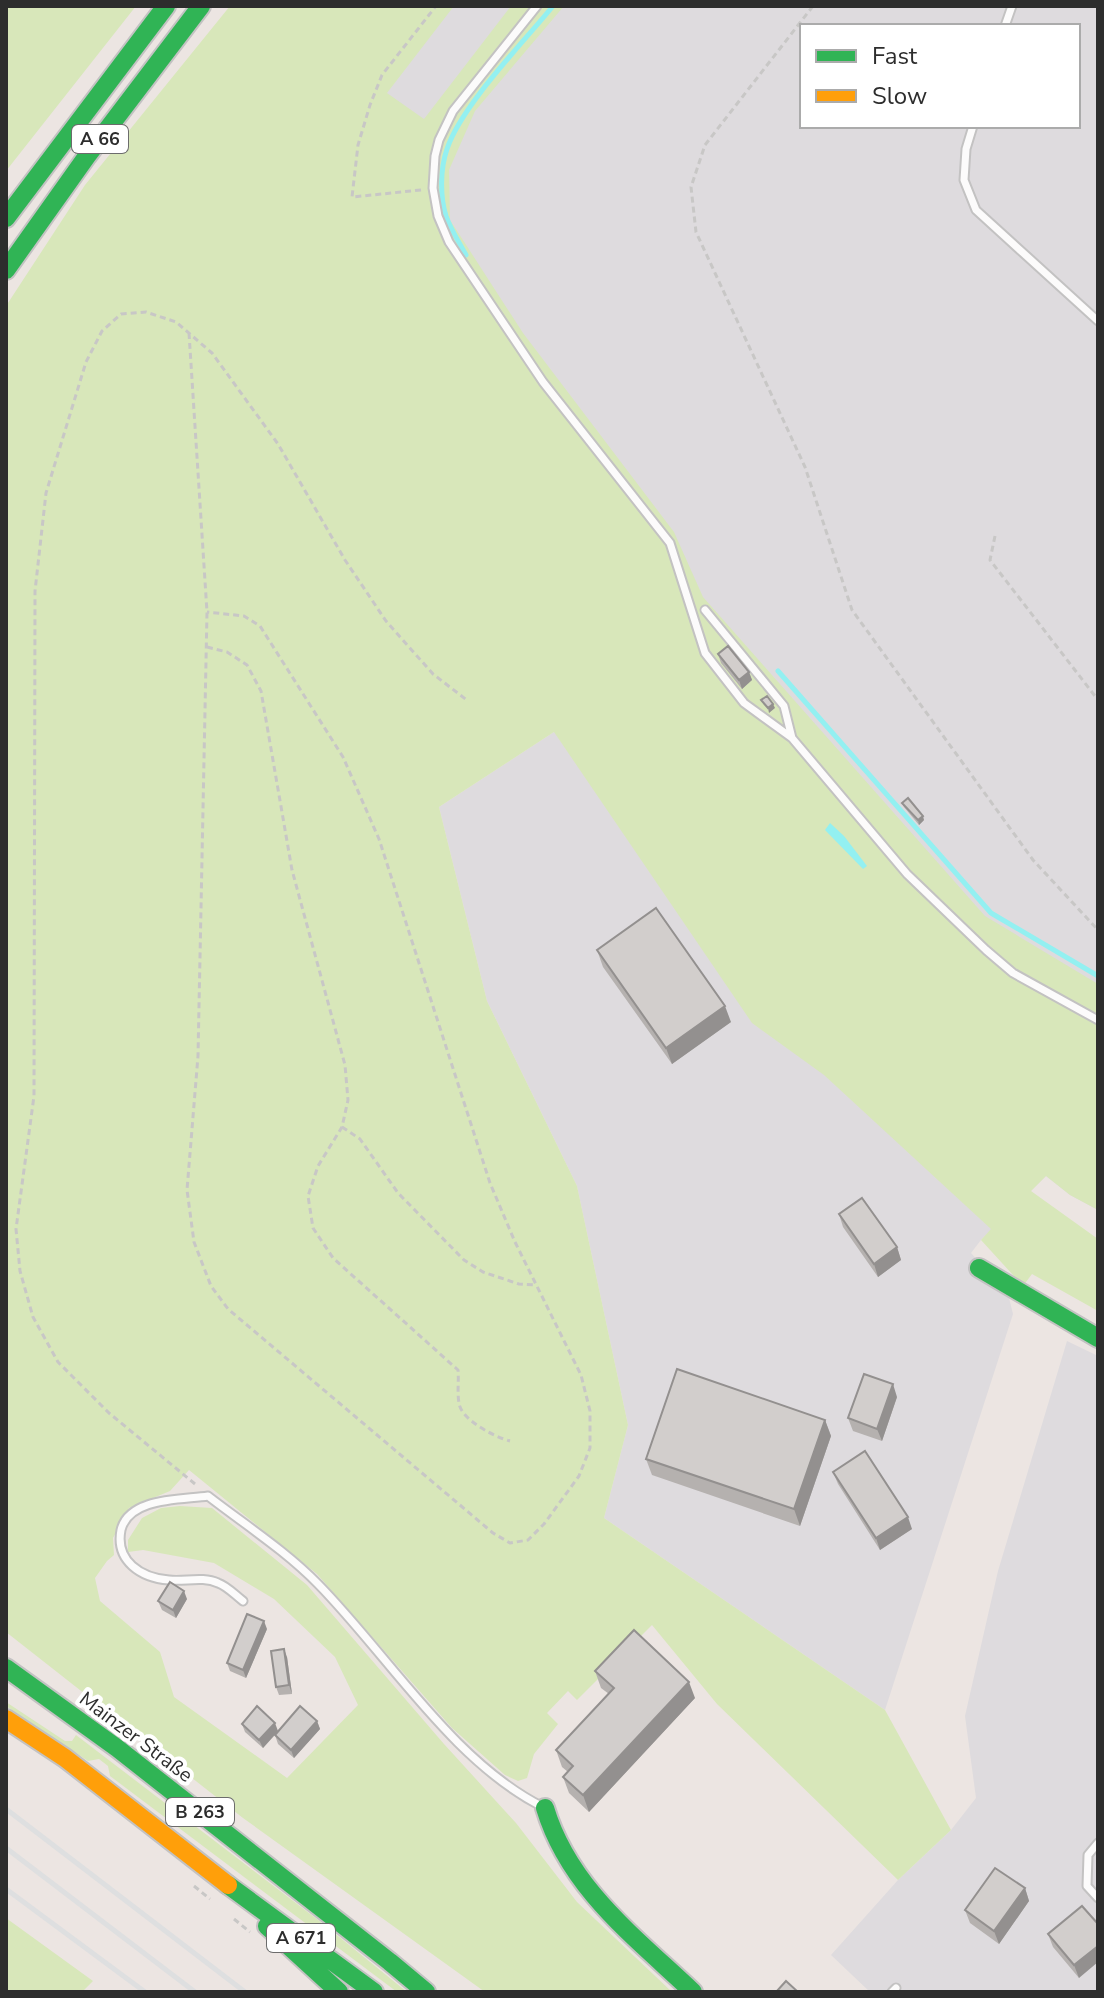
<svg xmlns="http://www.w3.org/2000/svg" width="1104" height="1998" font-family="'Nunito Sans',sans-serif">
  <rect width="100%" height="100%" fill="#ece5e2"/>
  <path fill="#dedbde" fill-rule="evenodd" d="M354 6H1098V1210L1070 1195 1046 1176 981 1240 971 1253 1008 1294 1013 1314 885 1710 604 1518 628 1425 577 1186 487 1001 439 807 554 732ZM802 26H1078V126H802Z
    M1067 1341 1098 1356V1992H870L831 1955 898 1880 951 1830 976 1798 965 1716 998 1571Z"/>
  <path fill="#d8e7ba" d="M6 6H136L6 171Z
    M230 6H454L387 93 424 119 511 6H564L475 111 449 170 450 220 523 333 674 532 703 597 985 916 1098 984V1210L1070 1195 1046 1176 1031 1191 1098 1239V1311L1032 1274 1023 1286 981 1240 991 1229 824 1075 752 1023 554 732 439 807 487 1001 577 1186 628 1425 604 1518 885 1710 951 1830 898 1880 717 1704 652 1625 577 1700 568 1691 547 1713 558 1724 534 1754 527 1778 518 1781 505 1775 452 1728 317 1574 189 1470 170 1491 129 1508 113 1538 114 1555 107 1561 95 1578 100 1601 160 1652 174 1697 287 1778 358 1705 335 1657 274 1599 214 1563 143 1550 128 1552V1540L142 1518 161 1508 180 1506 212 1508 307 1585 444 1744 516 1823 577 1902 672 1992H485L243 1818 6 1632V306L85 185Z
    M6 1702 65 1741H72L76 1735 322 1923 407 1992H397L110 1776 108 1766 99 1759 88 1761 6 1706Z
    M6 1918 93 1981 82 1992H6Z"/>
  <path fill="#93f0f1" d="M830 823 844 836 867 866 863 869 825 830Z"/>
  <g fill="none" stroke-linecap="round" stroke-linejoin="round">
    <path stroke="#93f0f1" stroke-width="5" d="M466 255C459 242 451 230 446 216 440 197 440 169 447 149 461 106 523 43 553 6
      M778 671 991 913 1098 976"/>
    <g stroke="#c3c2c2" stroke-width="11">
      <path id="lane" d="M537 6 453 111 439 140 435 156 433 188 438 216 449 242 543 382 670 543 705 653 744 703 792 738 907 874 986 950 1013 973 1098 1020
        M1005 26 1012 6
        M973 126 966 149 964 180 976 210 1098 321
        M705 610 784 706 792 738
        M243 1601C235 1595 227 1586 218 1583 203 1576 184 1582 169 1580 141 1578 115 1561 121 1530 129 1497 182 1500 208 1496 244 1524 286 1551 318 1584 388 1655 453 1762 543 1807
        M1098 1843 1088 1855 1087 1886 1098 1898
        M892 1992 896 1988"/>
    </g>
    <g stroke="#c3c2c2" stroke-width="22">
      <path id="fast" d="M6 218 166 6
        M6 270 87 156 201 6
        M979 1268 1098 1338
        M6 1668 117 1748 390 1962
        M545 1808C569 1888 635 1937 693 1992
        M228 1885 374 1992
        M267 1926 339 1992
        M390 1962 426 1992"/>
    </g>
    <g stroke="#c3c2c2" stroke-width="22">
      <path id="slow" d="M6 1719 65 1758 228 1885"/>
    </g>
    <path stroke="#c8c7c6" stroke-width="3" stroke-dasharray="6 4" stroke-linecap="butt" d="M813 6 705 145 691 187 696 232 805 467 852 610 1033 860 1098 930
      M421 190 352 197 358 145 370 105 382 75 436 6
      M189 333 207 612 198 1056 187 1190 194 1242 211 1286 228 1309 493 1533 510 1543 528 1540 544 1524 579 1476 590 1448V1411L581 1375 515 1242 490 1183 379 839 343 757 260 626 244 616 207 612
      M995 536 990 560 1098 700
      M207 647 227 652 247 665 261 691 292 870 345 1065 348 1100 342 1127 318 1166 308 1196 313 1228 333 1258 458 1370C459 1381 457 1392 459 1403 461 1420 495 1437 510 1441
      M342 1127 360 1139 398 1193 464 1260 483 1272 519 1284 536 1285
      M195 1484 109 1413 58 1362 33 1317 20 1271 16 1229 34 1096 35 591 46 493 86 362 102 331 121 314 146 312 176 322 212 353 278 444 345 560 386 621 433 674 468 701
      M194 1886 210 1899
      M234 1919 250 1932"/>
    <use href="#lane" stroke="#fcfbfb" stroke-width="7"/>
    <use href="#fast" stroke="#30b455" stroke-width="18"/>
    <use href="#slow" stroke="#ff9f0a" stroke-width="18"/>
    <path stroke="#dedfe0" stroke-width="5" d="M6 1809 245 1992
      M6 1848 195 1992
      M6 1889 145 1992"/>
  </g>
  <path fill="#b5b1af" d="M718 654 749 672 752 680 742 689 721 663Z
    M902 803 924 820 919 825 904 807Z
    M597 950 731 1022 672 1064 603 967Z
    M839 1214 897 1247 901 1260 878 1277 843 1227Z
    M897 1397 882 1441 853 1431 848 1418Z
    M825 1420 831 1436 800 1526 652 1475 646 1459Z
    M833 1472 912 1529 880 1550 838 1484Z
    M187 1599 176 1618 162 1610 158 1601Z
    M267 1629 246 1678 230 1671 227 1663Z
    M287 1657 292 1694 279 1695 276 1687Z
    M595 1671 695 1698 589 1812 569 1793 563 1777 568 1772 562 1767 556 1750 609 1694 601 1688Z
    M317 1721 320 1729 294 1758 278 1744 275 1735 263 1748 245 1732 242 1724 278 1731Z
    M1025 1888 1029 1901 999 1944 970 1923 965 1910Z
    M1098 1924 1079 1978 1053 1947 1048 1934Z"/>
  <path fill="#93908f" d="M749 672 752 680 742 689 739 680Z
    M773 704 775 708 769 713 768 708Z
    M923 816 924 820 919 825 918 820Z
    M725 1006 731 1022 672 1064 666 1048Z
    M897 1247 901 1260 878 1277 874 1264Z
    M893 1384 897 1397 882 1441 877 1429Z
    M825 1420 831 1436 800 1526 794 1509Z
    M908 1517 912 1529 880 1550 876 1538Z
    M184 1591 187 1599 176 1618 173 1610Z
    M264 1621 267 1629 246 1678 243 1670Z
    M284 1649 287 1657 292 1694 289 1685Z
    M689 1682 695 1698 589 1812 583 1795Z
    M317 1721 320 1729 294 1758 291 1750Z
    M275 1723 278 1731 263 1748 259 1740Z
    M1025 1888 1029 1901 999 1944 994 1931Z
    M1098 1946V1962L1079 1978 1074 1965Z"/>
  <path fill="#d2cecc" stroke="#93908f" stroke-width="2" d="M728 646 749 672 739 680 718 654Z
    M767 696 773 704 768 708 761 700Z
    M908 798 923 816 918 820 902 803Z
    M656 908 725 1006 666 1048 597 950Z
    M862 1198 897 1247 874 1264 839 1214Z
    M677 1369 825 1420 794 1509 646 1459Z
    M864 1374 893 1384 877 1429 848 1418Z
    M865 1451 908 1517 876 1538 833 1472Z
    M170 1582 184 1591 173 1610 158 1601Z
    M247 1614 264 1621 243 1670 227 1663Z
    M634 1630 689 1682 583 1795 563 1777 573 1766 556 1750 614 1688 595 1671Z
    M284 1649 289 1685 276 1687 271 1651Z
    M257 1706 275 1723 259 1740 242 1724Z
    M300 1706 317 1721 291 1750 275 1735Z
    M995 1868 1025 1888 994 1931 965 1910Z
    M1082 1906 1098 1924V1946L1074 1965 1048 1934Z
    M786 1981 798 1992H776Z"/>
  <g text-anchor="middle" dominant-baseline="central" stroke-width="8" stroke-linejoin="round" paint-order="stroke">
    <g fill="#fff" stroke="#6c6c6c" stroke-width="2">
      <rect x="72" y="125" width="56" height="28" rx="6"/>
      <rect x="166" y="1798" width="68" height="28" rx="6"/>
      <rect x="267" y="1924" width="68" height="28" rx="6"/>
    </g>
    <g font-size="18" font-weight="bold" fill="#2d2d2d">
      <text x="100" y="139">A 66</text>
      <text x="200" y="1812">B 263</text>
      <text x="301" y="1938">A 671</text>
    </g>
    <g font-size="20" fill="#2d2d2d" stroke="#fff">
      <text transform="translate(136 1737) rotate(37)">Mainzer Straße</text>
    </g>
  </g>
  <rect width="1104" height="1998" fill="none" stroke="#2d2d2d" stroke-width="16"/>
  <rect x="800" y="24" width="280" height="104" fill="#ffffff" stroke="#ababab" stroke-width="2"/>
  <rect x="816" y="50" width="40" height="12" fill="#30b455" stroke="#ababab" stroke-width="2"/>
  <text x="872" y="64" font-size="24" fill="#2d2d2d">Fast</text>
  <rect x="816" y="90" width="40" height="12" fill="#ff9f0a" stroke="#ababab" stroke-width="2"/>
  <text x="872" y="104" font-size="24" fill="#2d2d2d">Slow</text>
</svg>
